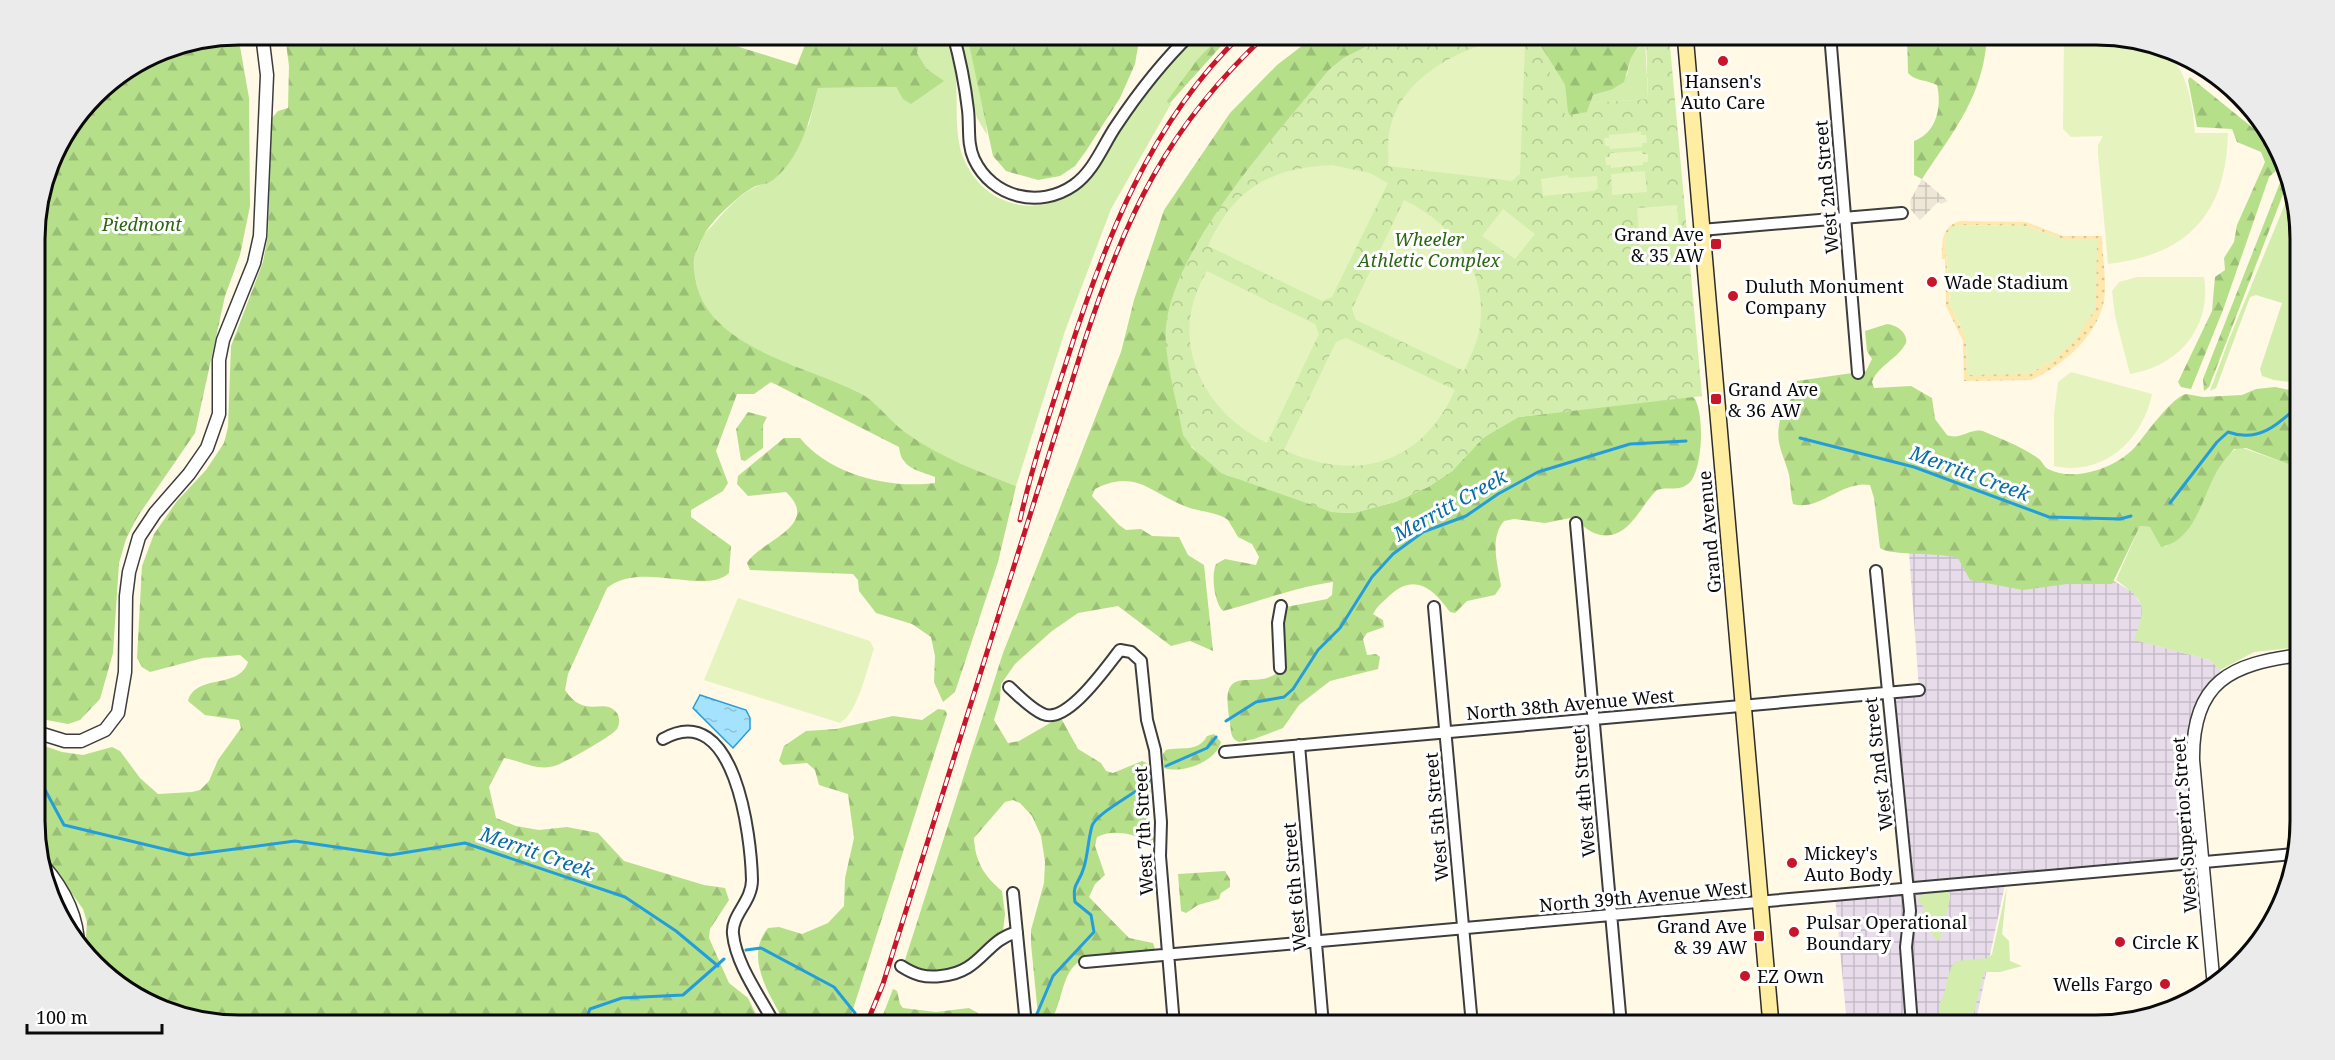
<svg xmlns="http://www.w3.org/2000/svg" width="2335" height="1060" font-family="'Noto Serif',serif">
  <defs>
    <pattern id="industrial-grid" width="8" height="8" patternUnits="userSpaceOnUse" patternTransform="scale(1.5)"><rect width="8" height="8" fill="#e8dceb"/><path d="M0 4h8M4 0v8" fill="none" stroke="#c6bbc8"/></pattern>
    <pattern id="forest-firs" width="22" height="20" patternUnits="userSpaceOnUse" patternTransform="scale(1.5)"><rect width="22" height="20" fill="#b6df8a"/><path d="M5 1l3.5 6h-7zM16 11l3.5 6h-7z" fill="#9bbe76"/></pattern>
    <pattern id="sand-dots" width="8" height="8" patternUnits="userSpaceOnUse" patternTransform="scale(1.5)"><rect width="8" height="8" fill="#ffe8ae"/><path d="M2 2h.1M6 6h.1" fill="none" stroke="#d9c694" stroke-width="1.8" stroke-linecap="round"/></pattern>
    <pattern id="park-crowns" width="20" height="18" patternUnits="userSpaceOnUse" patternTransform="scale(1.5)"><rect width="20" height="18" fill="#d2edac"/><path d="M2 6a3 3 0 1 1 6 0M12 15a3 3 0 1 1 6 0" fill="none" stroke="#b3ca93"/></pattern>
    <pattern id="plaza-grid" width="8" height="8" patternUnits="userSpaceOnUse" patternTransform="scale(1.5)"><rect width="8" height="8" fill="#eee6d6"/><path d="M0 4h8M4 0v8" fill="none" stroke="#cbc4b6"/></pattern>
    <pattern id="water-ripples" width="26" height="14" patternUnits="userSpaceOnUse" patternTransform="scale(1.5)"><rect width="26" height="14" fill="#a5e2fd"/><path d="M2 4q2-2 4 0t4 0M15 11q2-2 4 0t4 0" fill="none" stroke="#8dc1d8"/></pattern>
  </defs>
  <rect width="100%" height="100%" fill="#fff9e6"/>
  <path fill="url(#industrial-grid)" d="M1914 467 2133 592 2143 608 2142 620 2135 640 2210 660 2227 677 2196 722 2204 862 2006 880 1975 1025H1847L1835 896 1907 888 1887 699 1919 689 1909 552Z"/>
  <path fill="#d2edac" d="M922 35 945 36C949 48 953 59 955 71 959 99 953 130 963 157 983 208 1040 221 1082 186 1099 172 1108 148 1120 129 1142 95 1169 65 1197 35H1221L1169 104H1171L1111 209 1065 331 1016 486C978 471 938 457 905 433 888 420 877 401 858 392 813 370 731 351 704 306 699 297 697 286 695 276 692 256 696 241 711 227 729 207 744 187 771 182L809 124 818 88 896 87 903 99 943 81 927 69 917 53Z
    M957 35H967L985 114 987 135 977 118Z
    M1645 38 1648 99 1593 103 1594 115 1565 117 1539 43 1565 85 1567 98 1587 112 1593 95 1611 90 1627 75 1631 58Z
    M2290 192 2299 213V383L2274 380 2262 376 2260 369 2282 303 2256 295 2250 297 2216 388 2210 391 2228 342Z
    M2240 447 2288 464 2299 449 2300 647 2254 652 2220 670 2210 660 2134 640C2147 606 2145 600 2116 580L2140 526 2150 527 2165 547C2208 524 2206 461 2240 447Z
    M2007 886 2002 934 2009 941 2010 961 2022 966 2000 972H1984L1971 1025H1941L1939 1004C1949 991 1944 974 1956 961L1988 958 1992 954Z
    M1947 891 1950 893V899L1940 939 1937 941 1923 919 1924 907 1917 900 1924 893Z"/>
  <path fill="url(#forest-firs)" d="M238 35 249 98 250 206 240 255 225 296 195 433 138 516 126 539 119 563 113 653 100 699 80 720 68 724 36 718 35 225 56 148 104 85 161 50Z
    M285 35H701L797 65 809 35H922L917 53 927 69 944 81 911 104 903 99 896 87 818 88C810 120 800 159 773 180 768 185 758 184 752 188 738 196 711 221 704 235 693 255 692 260 696 282 709 348 807 366 858 392 878 402 888 420 906 433 939 457 978 471 1016 486L998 562 955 692 943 702 934 682 935 656 931 637 912 624 876 613 859 591 858 580 853 574 750 570 747 563C761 540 822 526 786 492L748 496 737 484 738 476 784 438H800C830 475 890 489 935 483V477C917 470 901 468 899 447L771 382 754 394H737L716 451 728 483 723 491 691 510V517L731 546 729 573C704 596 642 560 607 588L568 674 565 690C585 720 603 697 616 712 620 716 620 724 617 729 612 736 563 764 554 766 537 771 521 761 504 758L489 787 496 818 516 826 539 830 567 827 598 833 624 861 704 885 725 888 729 900 710 929 709 938 729 983 748 998 761 1025H239L160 1010 85 952 87 922 83 909 36 844V743L62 752 83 755 112 747 120 751 140 778 158 794 192 792 200 790 209 781 218 760 241 728 239 720 205 715 188 701C196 673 239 690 248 662L240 655 203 658 150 672 142 667 137 658 142 566 154 534 177 501 206 470 224 443 228 427 231 346 263 262 268 235 271 119 278 111 288 108 289 66Z
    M967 35V34L1140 35 1135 64 1120 98 1086 151 1075 166 1060 176 1038 180 1006 171 993 156Z
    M1221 35H1231L1169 104 1167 101 1197 60Z
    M1316 35H1646L1631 58 1624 82 1611 90 1593 95 1587 112 1570 115 1568 112 1565 85 1539 43 1519 40 1370 45 1344 58 1329 70 1251 166 1204 232 1182 273 1191 447 1226 475 1267 487 1332 512 1353 513 1395 502 1428 487 1452 471 1483 438 1511 418 1598 407 1682 390C1685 393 1691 395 1694 398 1705 412 1703 473 1688 484 1677 492 1668 486 1657 490 1640 505 1627 546 1594 533 1585 529 1579 521 1570 518L1545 523 1514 519 1504 521C1489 538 1498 566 1501 586L1495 595 1467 601 1455 613 1450 612C1433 588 1414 572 1389 596 1383 602 1377 606 1373 614L1383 620 1384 627 1367 633 1363 639 1367 655 1376 654 1380 657 1378 669 1330 681 1299 705 1283 728 1254 739 1239 742C1230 739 1231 730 1230 722 1217 654 1258 697 1282 668L1279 640 1286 607 1327 599 1332 595 1333 582C1295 587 1258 602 1223 611 1214 602 1211 575 1216 564L1225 559 1256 565 1259 557 1252 544 1238 537 1228 520C1218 512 1200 512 1187 507 1151 494 1137 468 1095 489L1092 496 1119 525 1126 530 1141 529 1152 536 1179 537 1188 555 1204 565 1213 651 1190 641 1171 646 1118 606 1078 613 1052 631 1015 664 1001 684 1000 700 994 720 1008 743 1019 741 1057 719 1062 720 1078 749 1101 763 1106 771 1113 773 1142 761 1149 764 1151 783 1149 816 1154 840 1146 841C1132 833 1112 829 1097 837L1095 846 1105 875 1095 884 1089 897 1129 938 1153 943 1155 949C1132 962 1095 944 1074 966 1060 981 1062 1009 1047 1025H1039L1031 944V930L1044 883 1045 862 1041 836 1032 816 1020 803 1013 800 1005 802 974 838C975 861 984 876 1002 891L1005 914 1003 931 967 965 936 973 904 963 1003 653 1121 352 1134 300 1164 210 1230 113 1277 65Z
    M1907 35H1987C1984 96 1954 130 1922 179L1914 175V141C1937 133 1942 106 1937 85 1928 80 1914 81 1908 73Z
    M2190 77 2269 141 2280 167 2269 177 2223 310 2191 389 2181 387 2178 382 2212 311 2215 277 2225 270 2224 258 2234 242 2237 225 2265 162 2261 152 2237 142 2232 129 2197 127 2188 80Z
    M2283 175 2287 184 2209 387 2204 391 2203 379Z
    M1887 324C1896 325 1908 332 1906 343 1897 360 1879 364 1872 382L1874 388 1911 386 1932 398 1935 419 1947 435C1961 441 1972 426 1985 432 2002 439 2024 448 2039 459 2042 461 2044 467 2048 469 2075 483 2118 467 2136 446 2146 434 2172 397 2186 394L2203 397 2242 395 2256 389 2275 387 2299 392V449L2292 463 2288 464 2246 448 2234 449C2227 457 2219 466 2215 475 2202 499 2194 541 2161 547L2150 527 2140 526 2112 584H2067L2023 590 1970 580 1958 558C1939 552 1890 556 1880 548L1874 498 1870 485C1842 480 1819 512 1793 504 1790 493 1791 481 1788 471 1782 451 1775 442 1780 420 1784 405 1796 398 1797 381L1866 371 1872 359 1867 351 1865 331Z
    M748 412 767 417 763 425V448L745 461 741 460 736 429Z
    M938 709 945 710 947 714 848 1025H786C771 996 743 958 768 928L779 927 802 934 828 923 844 906 845 878 854 838 848 794 819 785 815 770 807 763 783 765 779 761 784 746 806 731 836 729 893 716 922 720Z
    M1214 734 1221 742C1216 762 1182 774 1164 768L1163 754 1166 750C1182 746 1198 753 1207 736Z
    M1225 871 1230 879V887L1221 893 1219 899 1198 905 1186 913 1181 911 1178 874Z
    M893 989 897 991 900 1004 903 1008 936 1012 969 1008 978 1013 973 1025H879Z"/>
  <path fill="url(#sand-dots)" fill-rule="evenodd" d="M1960 221 2026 222 2063 236H2102C2102 254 2108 288 2103 305 2094 339 2062 366 2031 380L1964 381 1963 341 1946 306 1945 259H1942C1942 242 1941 227 1960 221ZM1959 225 2026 226 2063 239H2097L2054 360 2028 374H1967L1966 338 1950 305 1945 236Z"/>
  <path fill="url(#park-crowns)" d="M1646 35H1669L1702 396 1519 417 1483 438 1452 471 1428 487 1395 502 1353 513 1332 512 1221 473 1191 446 1183 435C1178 405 1163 356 1166 326 1175 244 1277 134 1329 70L1344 58 1370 45 1528 40 1539 43 1554 84 1562 89 1565 115H1590V103L1648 99Z"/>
  <path fill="#e5f3bf" d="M2064 35C2083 34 2147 39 2161 48 2187 65 2193 105 2195 133H2228C2226 214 2188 255 2108 264L2098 154V145L2103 136 2071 137 2063 129Z
    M1484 44 1525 45 1520 174 1512 181 1388 166C1389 154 1387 140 1390 128 1401 83 1443 58 1484 44Z
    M1641 132V135H1646L1647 143H1642V147L1610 149 1609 146H1605L1604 138H1609V135Z
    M1642 151 1643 154H1648V162H1643V165L1611 168V165H1606L1605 157H1610V153Z
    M1332 165 1370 173 1388 183 1332 297 1322 301 1208 246C1234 188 1270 168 1332 165Z
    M1645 171 1647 192 1612 195 1611 174Z
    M1568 175 1569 178 1597 176 1598 188 1594 191 1543 196 1541 179Z
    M1404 200C1455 224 1490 274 1479 332 1476 345 1470 358 1464 371L1356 320 1352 309Z
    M1677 205 1680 242 1640 245 1637 208Z
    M1503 209 1535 234 1515 259 1482 236Z
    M1955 225 2026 226 2063 239H2097L2096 308 2074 341 2054 360 2028 374 1967 375 1966 338 1950 305 1945 235Z
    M1207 271 1315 324 1319 334 1267 443C1201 411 1166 338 1207 271Z
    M2137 277H2204C2212 327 2179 366 2130 374L2115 316 2112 291 2119 282Z
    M1346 338 1455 390C1422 465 1355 483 1284 450L1336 342Z
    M2071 372 2152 394C2143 440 2103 477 2054 466V415L2058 382Z
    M738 598 870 641 874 649C867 668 858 713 840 723L704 680Z"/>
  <path fill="url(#plaza-grid)" d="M1922 179 1948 201 1941 204 1938 202 1920 220 1911 210 1910 201Z"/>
  <path fill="url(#water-ripples)" stroke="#249edb" stroke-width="1.5" d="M700 695 746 710 750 718V729L733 748 693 708Z"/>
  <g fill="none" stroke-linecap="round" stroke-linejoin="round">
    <path stroke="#249edb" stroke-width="3" d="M1800 438 1914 467 2049 517 2120 519 2131 516
      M2170 503 2217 442 2228 432C2258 443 2278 425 2299 405
      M1226 721 1256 702 1284 697 1293 689 1318 650 1340 628 1372 577 1393 554 1423 532 1466 516 1498 494 1538 472 1630 444 1686 441
      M1166 766 1207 748 1216 737
      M36 773 64 825 189 855 295 841 390 855 465 843 625 897 676 931 718 966
      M746 950 761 948 834 987 855 1013
      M1036 1016 1053 976 1094 932 1091 915 1075 902C1072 882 1079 885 1084 867 1088 854 1088 840 1092 826 1096 813 1136 794 1150 780
      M883 1023 885 1025
      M584 1025 590 1009 622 998 683 995 724 959"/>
    <g stroke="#3d3d3d" stroke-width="14">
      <path id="minor" d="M953 34C960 59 965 84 968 110 970 127 967 144 974 159 992 198 1040 209 1074 185 1094 171 1103 145 1116 126 1138 93 1163 61 1191 34
        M1830 34 1858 373
        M1701 230 1902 213
        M1576 523 1621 1025
        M1876 571 1910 911 1906 947 1912 1025
        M1434 607 1472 1025
        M1280 668 1278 623 1281 606
        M1009 687C1019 696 1031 709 1043 714 1067 725 1107 666 1120 650L1131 652 1141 661 1147 720 1155 750 1161 822 1160 856 1174 1025
        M663 739C735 698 751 836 752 880 752 902 731 915 733 934 736 965 761 998 775 1025
        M1299 745 1323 1025
        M1225 752 1919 690
        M1013 893 1026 1025
        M1085 962 2294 854
        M901 966C915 975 925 978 941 976 982 972 984 941 1017 932"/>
    </g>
    <g stroke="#3d3d3d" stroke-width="15">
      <path id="tertiary" d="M36 732 65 741H81L105 730 118 713 125 672 126 596 129 572 139 537 155 513 189 474 207 448 219 414V360L223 340 254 263 260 236 267 75 262 34
        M43 865C63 888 78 916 78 947
        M2214 987 2193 760C2192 681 2231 664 2300 655"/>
    </g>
    <g stroke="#2c2c2c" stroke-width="18">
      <path id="secondary" d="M1685 34 1771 1025"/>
    </g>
    <use href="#minor" stroke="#fff" stroke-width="10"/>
    <use href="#tertiary" stroke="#fff" stroke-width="12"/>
    <use href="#secondary" stroke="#ffeea1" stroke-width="15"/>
    <g stroke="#c71529" stroke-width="5">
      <path id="rail" d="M1020 520C1032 467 1049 415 1066 363 1104 243 1149 123 1242 34
        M866 1025 883 984 1084 343C1125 217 1167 126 1267 34"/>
    </g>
    <use href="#rail" stroke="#fff" stroke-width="3" stroke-dasharray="9" stroke-linecap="butt"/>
  </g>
  <g fill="#c71529" stroke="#fff" stroke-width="2">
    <circle cx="1723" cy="61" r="6"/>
    <rect x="1710" y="238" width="12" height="12" rx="3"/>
    <circle cx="1932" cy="282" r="6"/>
    <circle cx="1733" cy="296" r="6"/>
    <rect x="1710" y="393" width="12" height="12" rx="3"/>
    <circle cx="1792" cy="863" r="6"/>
    <circle cx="1794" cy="932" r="6"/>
    <rect x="1753" y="930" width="12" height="12" rx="3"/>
    <circle cx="2120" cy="942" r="6"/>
    <circle cx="1745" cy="976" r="6"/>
    <circle cx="2165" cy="984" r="6"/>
  </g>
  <g text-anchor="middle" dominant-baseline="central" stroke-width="6" stroke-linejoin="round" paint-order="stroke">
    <g font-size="18" fill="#0a0a0a" stroke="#fff" text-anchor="start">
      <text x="1723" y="81" text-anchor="middle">Hansen's<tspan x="1723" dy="21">Auto Care</tspan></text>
      <text x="1704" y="234" text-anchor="end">Grand Ave<tspan x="1704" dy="21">&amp; 35 AW</tspan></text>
      <text x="1944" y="282">Wade Stadium</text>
      <text x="1745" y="286">Duluth Monument<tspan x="1745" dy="21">Company</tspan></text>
      <text x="1728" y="389">Grand Ave<tspan x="1728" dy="21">&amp; 36 AW</tspan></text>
      <text x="1804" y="853">Mickey's<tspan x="1804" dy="21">Auto Body</tspan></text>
      <text x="1806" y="922">Pulsar Operational<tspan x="1806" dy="21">Boundary</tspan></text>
      <text x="1747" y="926" text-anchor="end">Grand Ave<tspan x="1747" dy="21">&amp; 39 AW</tspan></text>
      <text x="2132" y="942">Circle K</text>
      <text x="1757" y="976">EZ Own</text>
      <text x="2153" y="984" text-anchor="end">Wells Fargo</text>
    </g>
    <g font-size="18" fill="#0a0a0a" stroke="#fff">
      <text transform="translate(1826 187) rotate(-95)">West 2nd Street</text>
      <text transform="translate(1709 532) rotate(-95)">Grand Avenue</text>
      <text transform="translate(1570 704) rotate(-5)">North 38th Avenue West</text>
      <text transform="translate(1878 764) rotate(-97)">West 2nd Street</text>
      <text transform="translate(1583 793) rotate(-95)">West 4th Street</text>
      <text transform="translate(1436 817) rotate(-95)">West 5th Street</text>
      <text transform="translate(2184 825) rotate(-94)">West Superior Street</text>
      <text transform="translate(1143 831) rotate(-93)">West 7th Street</text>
      <text transform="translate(1294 887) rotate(-95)">West 6th Street</text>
      <text transform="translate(1643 896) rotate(-5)">North 39th Avenue West</text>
    </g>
    <g font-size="18" font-style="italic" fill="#2b6615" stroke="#fff">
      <text x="142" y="224">Piedmont</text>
      <text x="1429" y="239">Wheeler<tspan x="1429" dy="21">Athletic Complex</tspan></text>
    </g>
    <g font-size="20" font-style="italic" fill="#086ca6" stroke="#fff">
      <text transform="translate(1970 473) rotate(20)">Merritt Creek</text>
      <text transform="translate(1450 505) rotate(-29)">Merritt Creek</text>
      <text transform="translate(537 852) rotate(19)">Merrit Creek</text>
    </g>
  </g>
  <path d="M0 0H2335V1060H0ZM239 45H2096A194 194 0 0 1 2290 239V821A194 194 0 0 1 2096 1015H239A194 194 0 0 1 45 821V239A194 194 0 0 1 239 45Z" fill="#ebebeb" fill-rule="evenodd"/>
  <path fill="none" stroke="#0a0a0a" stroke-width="3" d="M239 45H2096A194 194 0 0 1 2290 239V821A194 194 0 0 1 2096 1015H239A194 194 0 0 1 45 821V239A194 194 0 0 1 239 45Z"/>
  <path d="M27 1024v9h135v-9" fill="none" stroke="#0a0a0a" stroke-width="3"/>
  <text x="36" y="1024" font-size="18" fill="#0a0a0a" stroke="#ffffff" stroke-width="4.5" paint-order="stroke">100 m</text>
</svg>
